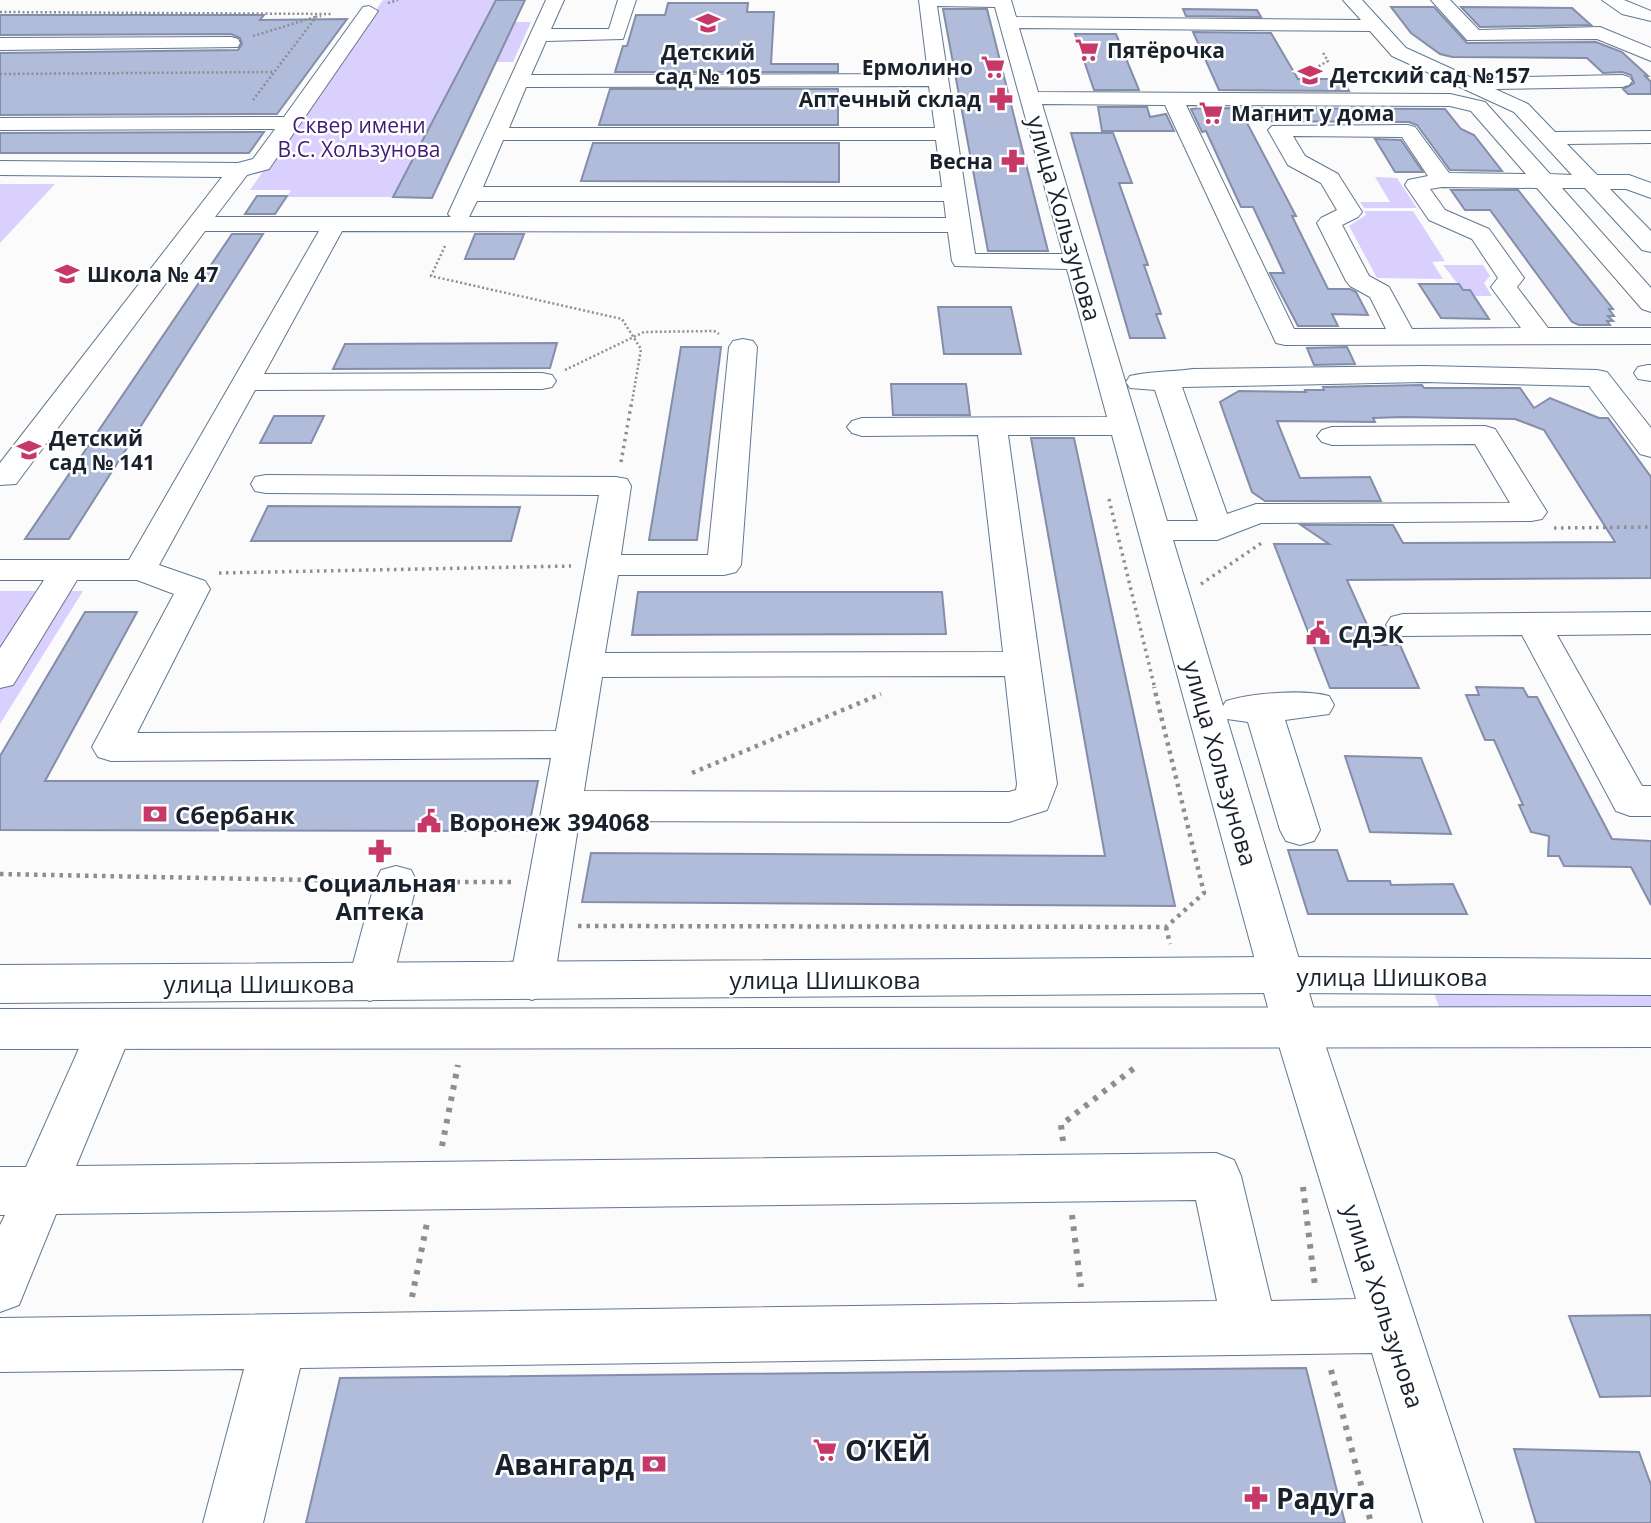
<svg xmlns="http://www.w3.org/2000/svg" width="1651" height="1523" font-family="'Open Sans',sans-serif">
  <rect width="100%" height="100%" fill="#fbfbfb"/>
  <path fill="#dad0fe" d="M383 0H496L485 22H531L513 62H464L393 197H287L291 190H250Z
    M1375 177 1397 178 1417 208H1364L1360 202H1390Z
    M0 184H55L0 243Z
    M1364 211H1413L1445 261 1432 262 1443 279 1377 278 1349 226 1366 215Z
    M1443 265H1483L1490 276 1484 283 1492 296H1467Z
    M0 591H83L0 724Z
    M1428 976 1651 977V1027H1446Z"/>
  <path fill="#b1bbda" stroke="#848daa" stroke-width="2" d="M496 0H525L432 198 393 197Z
    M668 3H748L747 12H774L771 64H838V72H615L623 46H627L636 15H665Z
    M1391 7H1434L1467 43 1596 42 1622 52 1648 76H1645L1651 82V94H1628L1623 89 1634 83 1631 75 1622 72 1603 73 1587 58 1452 57 1440 54 1411 33Z
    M1461 7 1572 8 1591 25 1480 27Z
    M943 9H987L1048 251H988Z
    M1183 9 1257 10 1261 17 1186 16Z
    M0 15H264L260 20 347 19 277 114 0 115V53L238 50 242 44 240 38 231 34 0 35Z
    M1193 32 1271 33 1298 79H1342L1349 91 1219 90Z
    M1075 34H1116L1139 90H1094Z
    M610 89H838V125H599Z
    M1098 107H1147L1150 117 1166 114 1174 131H1102Z
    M1200 108 1445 109 1461 129 1474 135 1502 171 1450 170 1417 125 1409 122 1246 121 1296 216H1292L1328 289H1350L1356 292 1368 315 1332 314 1338 326H1298L1270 273H1284L1253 207H1241L1206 131 1202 132 1191 109Z
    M264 132 249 153H0V133Z
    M1071 133H1113L1132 183H1119L1148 265H1144L1161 314H1156L1165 338H1130Z
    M1375 139 1401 140 1423 172H1395Z
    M593 143H839V182L581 181Z
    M1451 190H1518L1613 309H1609L1614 316H1608L1613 321H1607L1610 325H1579L1572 322 1490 210H1465Z
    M257 196H287L275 214H245Z
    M232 234H263L69 539H25Z
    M475 234H524L514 259H465Z
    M1419 284H1459L1463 290H1470L1489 319 1441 318Z
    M938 307H1011L1021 354H944Z
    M557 343 550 368 333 369 345 344Z
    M681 347H721L697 540H649Z
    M1347 347 1355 364 1314 365 1307 348Z
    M891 384H966L970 415H893Z
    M1422 385 1424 388H1520L1534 408 1550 398 1599 418H1608L1651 477V578L1347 580 1376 645H1400L1419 688H1330L1274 544H1329L1301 525H1393L1403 543 1615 542 1544 430 1515 419 1403 417 1373 418 1375 422 1277 421 1300 478 1370 477 1381 501H1265L1252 492 1220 402 1239 391 1306 392 1305 390H1324L1323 387Z
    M274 416H324L311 443H260Z
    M1031 438H1074L1175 906 582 902 591 853 1105 856Z
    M268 506 520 507 511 541H251Z
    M638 592H942L946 634 632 635Z
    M85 612H137L45 781H538L528 831 0 830V756Z
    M1476 687 1523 688 1528 697H1537L1612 839 1651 841V905L1631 867 1564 866 1559 856H1548L1549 836 1531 832 1519 805H1523L1494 740H1485L1466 695H1479Z
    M1345 756 1421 758 1451 834 1370 832Z
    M1288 850H1337L1348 881H1390L1391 885 1453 884 1467 914H1308Z
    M1651 1315V1396L1600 1397 1569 1316Z
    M1306 1368 1345 1523H306L340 1378Z
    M1514 1449 1639 1452 1651 1485V1523H1536Z"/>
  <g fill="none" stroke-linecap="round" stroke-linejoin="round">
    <g stroke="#60788f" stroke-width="2">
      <path id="minor" d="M546 0H564L551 29H609L618 0H636L623 39 546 41 531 75 928 74 919 0H1011L1016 17 1361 20 1343 0H1362L1406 48 1472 78 1622 75 1629 77 1632 81 1629 85 1622 87 1495 89 1528 104 1555 132 1651 131V143L1567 144 1597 175H1629L1651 183V198L1626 189H1610L1651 231V252L1642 250 1585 188H1562L1651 288V312L1642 309 1537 188 1442 187 1430 189 1445 210 1489 229 1524 278 1517 287 1548 328H1651V344L1285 345 1276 343 1165 105 1042 104 1167 521H1198L1155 390 1130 388 1126 382 1130 376C1150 371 1172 372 1193 369L1424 366 1597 370 1607 372 1651 428V457L1640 454 1589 386 1424 382 1182 387 1227 514 1256 504 1510 503 1475 444 1332 445 1322 442 1317 436 1322 430 1332 427 1485 426 1495 429 1547 512 1542 519 1531 521 1261 523 1217 540H1173L1223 706 1226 701C1252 693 1303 689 1329 696L1334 705 1329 714 1285 720 1320 830 1314 841 1300 845 1286 841 1280 830 1248 722 1227 719 1319 1026 1483 1523H1423L1372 1353 300 1368 263 1523H203L244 1369 0 1372V1318L1217 1301 1196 1200 56 1214 19 1305 0 1312V1225L5 1215H0V1167H26L94 1015 110 1009 126 1015 133 1029 76 1166 1216 1153 1234 1160 1241 1176 1271 1301 1356 1299 1273 1026 1112 435H1008L1057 784 1047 810 1009 822 579 821 554 981 548 994 532 1000 516 994 510 981 551 758 111 761 98 757 92 747 174 594 137 580H77L13 685 0 688V648L44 580H0V560H129L319 231H205L16 484 0 485V463L222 177 0 175V161L238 163 253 159 275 129 0 130V118L284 117 363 7 369 6 378 11 269 169 247 175 215 217H451L448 214ZM937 6 995 7 1063 254H975ZM1019 28 1370 31 1392 56 1514 112 1572 175 1550 174 1485 102 1450 94 1038 92ZM929 86 935 128H509L526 87ZM1186 105 1450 106 1471 111 1526 174 1449 173 1415 127 1408 125 1272 126 1268 130 1288 165 1321 183 1337 210 1321 218 1317 223 1346 281 1350 286 1370 297 1386 329H1294ZM1293 136 1402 137 1428 176 1408 180 1405 185 1429 220 1472 239 1498 278 1491 287 1521 328 1412 329 1389 287 1369 276 1342 225 1358 217 1362 212 1341 179 1338 174 1305 156ZM503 140H936L942 187H483ZM477 201H944L946 218 469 217ZM342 231 948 232 952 261 955 266 1067 269 1107 417 862 418 852 421 847 427 852 433 862 436 978 435 1003 652 605 653 618 575H724L736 572 741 565 757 347 753 341 743 339 733 341 729 347 708 555H621L631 486 627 479 616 477 266 475 255 477 251 484 255 491 266 493 599 495 556 731 137 733 210 589 205 581 159 565 255 390 542 389 552 387 556 381 552 375 542 373 264 374ZM1005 676 1017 784 1016 790 1009 792 584 791 602 677Z
        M1431 0H1450L1479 30 1600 27 1651 48V61L1597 39 1467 40Z
        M1602 0H1624L1651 11V21L1622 14Z
        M231 37 238 39 240 43 238 47 0 50V38Z
        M1648 365H1651V381L1638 379 1634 373 1638 367Z
        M1651 612V634L1557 635 1642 786H1651V816H1630L1616 811 1522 635 1403 636 1391 633 1386 625 1391 617 1403 614Z
        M396 866 411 870 417 882 392 982 386 995 370 1001 354 995 348 982 375 882 381 870Z"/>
    </g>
    <g stroke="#60788f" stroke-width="2">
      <path id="major" d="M1282 957 1651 959V995L1282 993 0 1003V965Z
        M1651 1007V1047L0 1049V1009Z"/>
    </g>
    <path stroke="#8a8f94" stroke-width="2.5" stroke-dasharray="2 2.5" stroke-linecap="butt" d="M388 3 398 0
      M0 12 331 14
      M253 36 315 17
      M0 74 274 72
      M1303 75 1328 61 1322 51
      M253 100 316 17 321 16
      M445 246 431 276 622 319 641 349 632 402
      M565 370 644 332 714 331 719 334"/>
    <path stroke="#8a8f94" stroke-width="3.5" stroke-dasharray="2.5 4.5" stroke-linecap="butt" d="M621 462 632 400
      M1109 499 1155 689
      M1554 528 1651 527
      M219 573 571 566
      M1201 584 1263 542"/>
    <path stroke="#8a8f94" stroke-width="4.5" stroke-dasharray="3.5 5" stroke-linecap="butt" d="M692 773 881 694
      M0 874 360 881
      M431 882H514
      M578 926 1166 927 1204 893 1154 687
      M1166 927 1170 944"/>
    <path stroke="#8a8f94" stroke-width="6" stroke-dasharray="4.5 7" stroke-linecap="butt" d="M1063 1141 1061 1125 1138 1065
      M442 1146 458 1065
      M1303 1187 1315 1286
      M1072 1215 1081 1287
      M412 1297 427 1223
      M1331 1370 1371 1523"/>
    <use href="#minor" fill="#fff" fill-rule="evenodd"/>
    <use href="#major" fill="#fff" fill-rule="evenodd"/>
  </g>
  <defs>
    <g id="school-bare" transform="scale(1.89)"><path d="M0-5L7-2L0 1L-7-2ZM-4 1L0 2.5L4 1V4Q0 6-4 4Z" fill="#c63868" stroke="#fff" stroke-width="2.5" paint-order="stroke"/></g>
    <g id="supermarket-bare" transform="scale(1.89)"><path d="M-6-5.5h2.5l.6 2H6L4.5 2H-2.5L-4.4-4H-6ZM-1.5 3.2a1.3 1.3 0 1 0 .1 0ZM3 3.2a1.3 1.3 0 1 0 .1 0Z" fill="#c63868" stroke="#fff" stroke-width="2.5" paint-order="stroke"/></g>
    <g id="pharmacy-bare" transform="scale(1.89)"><path d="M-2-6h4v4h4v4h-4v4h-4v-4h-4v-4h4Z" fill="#c63868" stroke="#fff" stroke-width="2.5" paint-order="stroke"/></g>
    <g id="civic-bare" transform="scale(1.89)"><path d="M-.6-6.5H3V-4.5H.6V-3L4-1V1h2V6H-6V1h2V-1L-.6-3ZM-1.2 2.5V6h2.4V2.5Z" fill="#c63868" stroke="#fff" stroke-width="2.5" paint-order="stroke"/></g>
    <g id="bank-bare" transform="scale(1.89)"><path d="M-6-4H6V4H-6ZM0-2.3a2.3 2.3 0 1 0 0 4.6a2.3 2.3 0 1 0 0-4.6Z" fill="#c63868" stroke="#fff" stroke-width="2.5" paint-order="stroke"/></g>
  </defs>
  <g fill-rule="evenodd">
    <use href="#school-bare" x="708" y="23"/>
    <use href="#supermarket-bare" x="1087" y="50"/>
    <use href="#supermarket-bare" x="993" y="67"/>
    <use href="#school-bare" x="1310" y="75"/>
    <use href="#pharmacy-bare" x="1001" y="99"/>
    <use href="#supermarket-bare" x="1211" y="113"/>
    <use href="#pharmacy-bare" x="1013" y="161"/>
    <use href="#school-bare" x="67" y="274"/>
    <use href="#school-bare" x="29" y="450"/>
    <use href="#civic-bare" x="1318" y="633"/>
    <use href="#bank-bare" x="155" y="814"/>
    <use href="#civic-bare" x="429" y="821"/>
    <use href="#pharmacy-bare" x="380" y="851"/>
    <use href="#supermarket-bare" x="825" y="1450"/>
    <use href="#bank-bare" x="654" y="1464"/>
    <use href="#pharmacy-bare" x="1256" y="1498"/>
  </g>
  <g text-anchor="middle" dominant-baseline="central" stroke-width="5" stroke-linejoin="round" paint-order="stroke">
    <g font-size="21" font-weight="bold" fill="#19222c" stroke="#fff" text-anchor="start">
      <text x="1107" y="50">Пятёрочка</text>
      <text x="708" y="52" text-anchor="middle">Детский<tspan x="708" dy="24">сад № 105</tspan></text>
      <text x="973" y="67" text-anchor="end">Ермолино</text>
      <text x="1330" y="75">Детский сад №157</text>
      <text x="981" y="99" text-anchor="end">Аптечный склад</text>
      <text x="1231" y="113">Магнит у дома</text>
      <text x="993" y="161" text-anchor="end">Весна</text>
      <text x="87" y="274">Школа № 47</text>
      <text x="49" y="438">Детский<tspan x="49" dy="24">сад № 141</tspan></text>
    </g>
    <g font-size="21" fill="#3f1a77" stroke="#fff">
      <text x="359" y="125">Сквер имени<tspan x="359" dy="24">В.С. Хользунова</tspan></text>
    </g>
    <g font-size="24" fill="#19222c" stroke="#fff">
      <text transform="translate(1065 218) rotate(74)">улица Хользунова</text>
      <text transform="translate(1221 763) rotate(74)">улица Хользунова</text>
      <text x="1392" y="976">улица Шишкова</text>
      <text x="825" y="979">улица Шишкова</text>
      <text x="259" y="983">улица Шишкова</text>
      <text transform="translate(1384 1306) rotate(72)">улица Хользунова</text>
    </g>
    <g font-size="24" font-weight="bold" fill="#19222c" stroke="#fff" text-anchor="start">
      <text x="1338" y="633">СДЭК</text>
      <text x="175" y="814">Сбербанк</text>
      <text x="449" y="821">Воронеж 394068</text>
      <text x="380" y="882" text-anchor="middle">Социальная<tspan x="380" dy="28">Аптека</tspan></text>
    </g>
    <g font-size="28" font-weight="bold" fill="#19222c" stroke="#fff" text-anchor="start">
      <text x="845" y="1450">О’КЕЙ</text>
      <text x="634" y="1464" text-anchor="end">Авангард</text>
      <text x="1276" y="1498">Радуга</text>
    </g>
  </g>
</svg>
